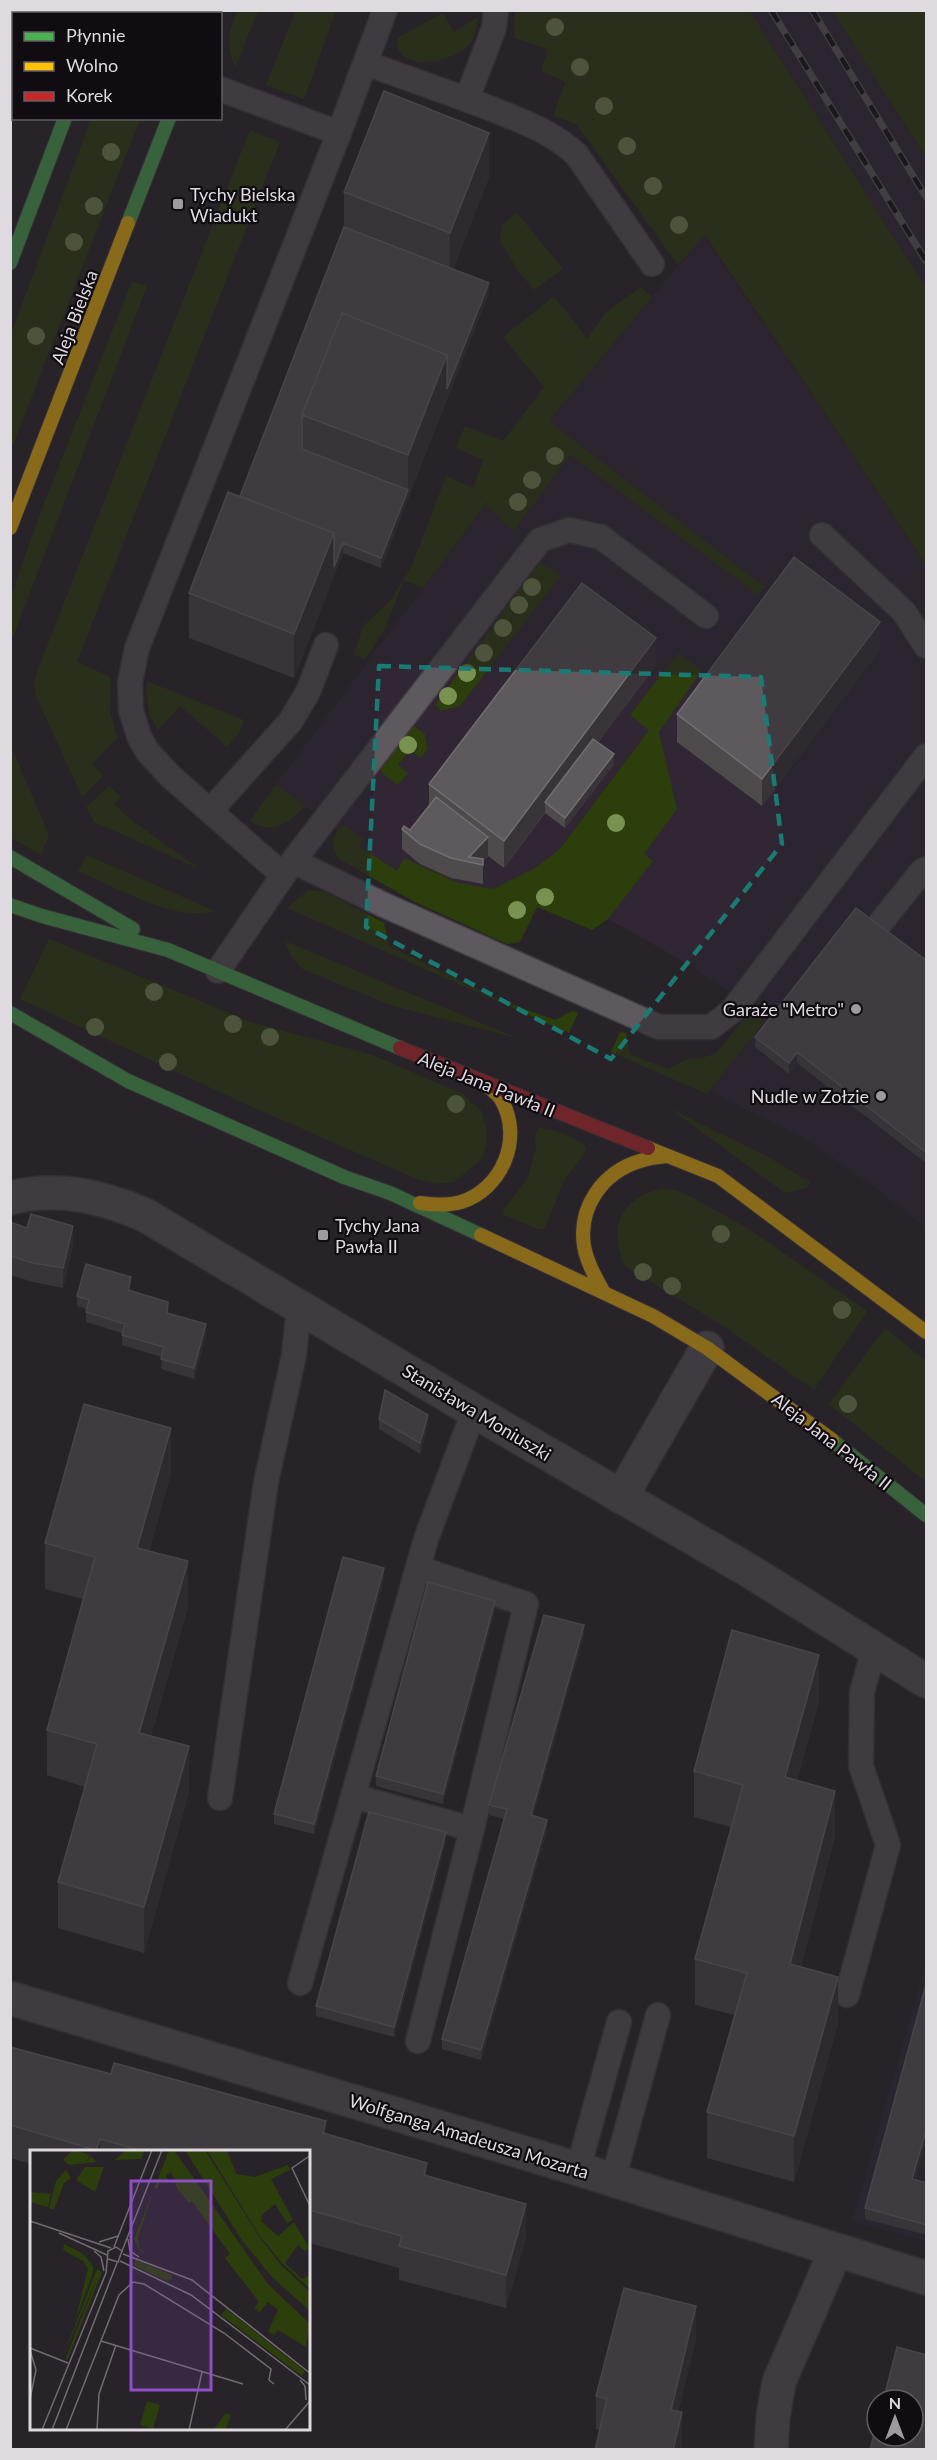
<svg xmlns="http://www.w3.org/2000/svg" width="937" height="2460" font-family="Lato,sans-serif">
  <rect width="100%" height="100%" fill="#282329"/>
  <path fill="#312633" d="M750 11H832L926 157V288Z
    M704 235 926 565V1228L876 1188 803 1138 699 1086 758 1011 741 999 674 956 594 911 584 925 537 907 520 942 447 913 276 784 555 412Z
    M926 1963V2242L852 2221Z"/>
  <path fill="#2c3e0b" d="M296 10 336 11 304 99 266 85Z
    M237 11H258L235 68C226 43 228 35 237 11Z
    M515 11H750L926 288V565L705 235 678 265 576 124 553 116 565 82 541 71 548 49 514 38Z
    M832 11H926V157Z
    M443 13 454 32 479 16C477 23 476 32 473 39 461 63 394 76 397 38Z
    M91 119H140L11 450V334Z
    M250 130 280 142 77 662 111 677 110 711 117 738 92 764 103 776 82 797 36 696 34 684 38 669Z
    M517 213 563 269 534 290 518 271 500 241 502 224Z
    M132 281 147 286 11 642V595L41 511Z
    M641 287 652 297 549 421 765 587 758 595 570 455 514 531 486 506 491 497 423 588 404 580 384 631 365 659 354 655 363 626 389 602 411 568 446 476 473 488 483 460 456 448 465 426 503 441 544 387 503 337 554 296 587 339 605 313Z
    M540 562 561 576 460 706 442 711 435 705Z
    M678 653 702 670 659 732 677 809 644 854 653 861 608 919 592 930 537 907 520 942 507 944 413 901 339 859C330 847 330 833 345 825L364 839 359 846 397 871 404 858 458 883 493 889 535 868 559 850 649 730 630 715Z
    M147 681 244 720 239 733 227 747 180 706 158 730C147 713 146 701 147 681Z
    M414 726 425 734 428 749 421 758 410 750 398 765 408 773 398 785 382 773 381 769Z
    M10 744 49 835 41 855 11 838Z
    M276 784 305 806C288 823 275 836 250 821Z
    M109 786 121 797 115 804 127 817 200 869 94 822 86 807Z
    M87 855 215 911C175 923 116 887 78 871Z
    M308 890 323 891 384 923 389 946 498 999 555 1020 572 1011 578 1013 569 1033 287 908Z
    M49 939 251 1022 373 1055 463 1094 481 1110 486 1128 487 1144 482 1159 454 1182 437 1184 417 1179 254 1108 20 999Z
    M285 941 517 1038 393 1006 302 969 290 955Z
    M750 1012 764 1022 707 1094 611 1052 620 1032 626 1033 630 1054 668 1069 685 1060 702 1058 716 1053Z
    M669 1108 768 1157 810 1182 807 1188 785 1193Z
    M538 1128C553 1128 575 1137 586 1147L585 1153 565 1179 544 1229H538L502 1214 505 1207 527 1180 536 1148 535 1135Z
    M663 1188 682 1192 749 1229 867 1311 814 1390 723 1326 625 1266C607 1225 621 1199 663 1188Z
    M885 1328 926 1361V1482L829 1404Z"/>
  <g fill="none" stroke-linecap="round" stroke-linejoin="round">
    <g stroke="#423e43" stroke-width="27">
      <path id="lane" d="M156 10 157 14
        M365 63C407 78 450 93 492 109 523 122 552 131 577 155L652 264
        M220 89 339 133 137 648 130 682 131 711 139 736 147 751 170 776 283 875
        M467 99 494 28 496 10
        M339 133 385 10
        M822 535 904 612 926 646
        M210 811 290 722 308 692 326 645
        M293 861 540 540 569 530 601 537 706 616
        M874 931 922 871 926 869
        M218 971 293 861 384 905 659 1027H711L732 1011 926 756
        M418 1568 526 1604 472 1829
        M353 1796 472 1829 418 2041
        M220 1798 266 1482 294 1355 299 1307
        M300 1983 426 1539 474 1411
        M847 1995 888 1845 861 1766 862 1692 874 1649
        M578 2169 619 2022
        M613 2180 658 2015"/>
    </g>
    <g stroke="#423e43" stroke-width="36">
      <path id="street" d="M10 1198C58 1186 101 1196 145 1215L474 1411 748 1570 926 1681
        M621 1497 707 1348
        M10 1998 578 2169 926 2278
        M771 2450 773 2417 779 2382 836 2250"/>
    </g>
    <g stroke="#423e43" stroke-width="16">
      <path id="fast" d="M209 14 210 10
        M128 223 169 118
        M10 263 65 118
        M10 857 133 929
        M10 905 42 916 168 950 400 1048
        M10 1013 128 1081 344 1177 390 1193 481 1235
        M832 1440 926 1515"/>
    </g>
    <g stroke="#423e43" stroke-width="16">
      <path id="slow" d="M104 14 105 10
        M10 528 128 223
        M648 1148 718 1176 926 1332
        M420 1203C434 1205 447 1206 461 1202 502 1189 523 1139 502 1101 498 1093 489 1088 482 1082
        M481 1235 653 1316 707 1348 832 1440
        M604 1293C596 1278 587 1263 584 1246 578 1207 603 1172 640 1161 649 1158 659 1157 668 1156"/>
    </g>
    <g stroke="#423e43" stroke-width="16">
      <path id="jam" d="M400 1048 648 1148"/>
    </g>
    <use href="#lane" stroke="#5d595e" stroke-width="24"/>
    <use href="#street" stroke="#5d595e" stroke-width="33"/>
    <use href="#fast" stroke="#4caf50" stroke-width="14"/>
    <use href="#slow" stroke="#ffc107" stroke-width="14"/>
    <use href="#jam" stroke="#c62828" stroke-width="14"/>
    <g stroke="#646165" stroke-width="7">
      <path id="rail" d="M771 10 926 261
        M812 10 926 197"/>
    </g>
    <use href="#rail" stroke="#100c11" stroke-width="4.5" stroke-dasharray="14" stroke-linecap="butt"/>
  </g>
  <g fill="#799252">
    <circle cx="555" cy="27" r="9"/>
    <circle cx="580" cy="67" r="9"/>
    <circle cx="604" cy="106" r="9"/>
    <circle cx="627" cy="146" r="9"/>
    <circle cx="111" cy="152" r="9"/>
    <circle cx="653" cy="186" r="9"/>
    <circle cx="94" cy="206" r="9"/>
    <circle cx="679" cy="225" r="9"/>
    <circle cx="74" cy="242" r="9"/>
    <circle cx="36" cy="336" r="9"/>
    <circle cx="555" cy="456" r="9"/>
    <circle cx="532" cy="480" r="9"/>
    <circle cx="518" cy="502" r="9"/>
    <circle cx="532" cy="587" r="9"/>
    <circle cx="519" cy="605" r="9"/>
    <circle cx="503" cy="628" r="9"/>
    <circle cx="484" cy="653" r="9"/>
    <circle cx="467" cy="673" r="9"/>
    <circle cx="448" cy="696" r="9"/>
    <circle cx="408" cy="745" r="9"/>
    <circle cx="616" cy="823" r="9"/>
    <circle cx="545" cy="897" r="9"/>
    <circle cx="517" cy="910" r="9"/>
    <circle cx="154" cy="992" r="9"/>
    <circle cx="233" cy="1024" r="9"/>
    <circle cx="95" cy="1027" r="9"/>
    <circle cx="270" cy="1037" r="9"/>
    <circle cx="168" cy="1062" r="9"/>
    <circle cx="456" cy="1104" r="9"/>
    <circle cx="721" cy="1234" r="9"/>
    <circle cx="643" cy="1272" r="9"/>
    <circle cx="672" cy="1286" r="9"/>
    <circle cx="842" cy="1310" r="9"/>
    <circle cx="848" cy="1404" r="9"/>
  </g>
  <path fill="#4f4a4c" d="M489 177 453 269 489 293 447 399 381 568 343 553 294 678 189 638V593L240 496 344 227V192Z
    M880 650 762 806 677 742V714Z
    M656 666 598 742 614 764 565 828 545 813 504 868 488 856 483 861V884L451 878 420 864 402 849V829L410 830 429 805V784Z
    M927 961V1164L797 1063 789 1074 755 1047V1037Z
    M10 1222 73 1246 63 1288 33 1282 10 1275Z
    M131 1288 130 1291 168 1314 206 1335 194 1379 161 1369 162 1357 122 1345V1333L86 1322V1309L77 1306V1296Z
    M379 1419 428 1425 420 1454 379 1429Z
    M171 1473 149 1551 188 1607 151 1736 189 1792 144 1953 58 1928V1882L85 1787 47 1775V1730L83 1599 45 1589V1543Z
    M384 1578 314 1834 274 1824V1814Z
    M495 1611 443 1804 376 1786V1776Z
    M584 1635 533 1816 547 1830 481 2060 442 2049V2039L504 1819 489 1815V1805Z
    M819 1701 797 1780 835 1836 801 1967 838 2023 794 2182 707 2158V2112L734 2015 695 2005V1959L731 1827 694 1817V1771Z
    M446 1842 394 2037 316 2016V2006Z
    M927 1981V2137L915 2180 927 2183V2235L865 2219V2208Z
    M10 2047 326 2134 427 2176 526 2237 506 2308 399 2280V2268L309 2243V2151H32V2164L10 2158Z
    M696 2339 678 2411 682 2446 596 2429V2396Z
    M927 2355 913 2400H886V2390Z"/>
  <path fill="#393437" d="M489 133V177L450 278V233Z
    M489 283V293L447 399 381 568V558L408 490V455L447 355Z
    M334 533 343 543V553L294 678V634Z
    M880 622V650L762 806V779Z
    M656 638V666L550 806 545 802V812L504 868V841Z
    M614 754V764L565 828V818Z
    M488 837V856L483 861V884V862L469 857Z
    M797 1052V1063L789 1074V1063Z
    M73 1226V1246L63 1288V1268Z
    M131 1277V1288L128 1300V1290Z
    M206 1324V1335L194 1379V1368Z
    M428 1415V1425L420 1454V1443Z
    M171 1428V1473L137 1594V1548Z
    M188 1561V1607L139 1779V1733Z
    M384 1568V1578L314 1834V1824Z
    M495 1601V1611L443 1804V1794Z
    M584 1625V1635L531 1825V1815Z
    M819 1655V1701L785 1823V1777Z
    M189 1746V1792L144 1953V1907Z
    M835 1791V1836L790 2010V1964Z
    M547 1820V1830L481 2060V2050Z
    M446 1832V1842L394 2037V2027Z
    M838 1977V2023L794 2182V2136Z
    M326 2121V2155L323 2133Z
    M927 2127V2137L912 2189V2179Z
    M100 2139V2151H96V2150Z
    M427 2163V2196L424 2175Z
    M526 2204V2237L506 2308V2275Z
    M696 2306V2339L671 2443V2410Z
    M682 2412V2446L681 2450H673Z"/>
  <path fill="#5e595c" stroke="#726e71" stroke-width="1.5" d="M384 91 489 133 450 233 344 192Z
    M344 227 489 283 447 389V355L342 313 302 415V449L408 490 381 558 343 543 334 567V533L240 496Z
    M342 313 447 355 408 455 302 415Z
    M228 492 334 533 294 634 189 593Z
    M794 557 880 622 762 779 677 714Z
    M582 583 656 638 504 841 429 784Z
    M593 739 614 754 565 818 545 802Z
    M436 797 488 837 469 857 483 859V865L451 858 420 844 402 829 404 826 410 830Z
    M856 908 927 961V1153L797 1052 789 1063 755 1037Z
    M31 1214 73 1226 63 1268 33 1263 10 1256V1222L27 1228Z
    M86 1264 131 1277 128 1290 168 1302 167 1313 206 1324 194 1368 161 1359 164 1347 122 1335 125 1324 86 1312 89 1300 77 1296Z
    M385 1390 428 1415 420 1443 379 1419Z
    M84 1404 171 1428 137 1548 188 1561 139 1733 189 1746 144 1907 58 1882 97 1744 47 1730 95 1557 45 1543Z
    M343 1557 384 1568 314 1824 274 1814Z
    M428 1582 495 1601 443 1794 376 1776Z
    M544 1615 584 1625 531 1815 547 1820 481 2050 442 2039 507 1809 489 1805Z
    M732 1630 819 1655 785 1777 835 1791 790 1964 838 1977 794 2136 707 2112 747 1973 695 1959 743 1785 694 1771Z
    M369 1812 446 1832 394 2027 316 2006Z
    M927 1981V2127L912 2179 927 2183V2225L865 2208Z
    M10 2047 111 2074 114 2063 326 2121 323 2133 427 2163 424 2175 526 2204 506 2275 399 2246 402 2236 309 2210V2151H143L100 2139 96 2150 10 2125Z
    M624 2288 696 2306 671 2410 682 2412 673 2450H595L607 2399 596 2396Z
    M897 2347 927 2355V2450H870L877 2422V2436H913V2400H901L903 2394 886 2390Z"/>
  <path d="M0 0H937V2460H0ZM379 666 761 677 782 844 611 1059 366 927Z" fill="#282329" fill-opacity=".55" fill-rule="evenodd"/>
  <path fill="none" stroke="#197b74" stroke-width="4.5" stroke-dasharray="12 8" stroke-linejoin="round" d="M379 666 761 677 782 844 611 1059 366 927Z"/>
  <g fill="#9f9aa0" stroke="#100c11" stroke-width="2">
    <rect x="172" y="198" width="12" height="12" rx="3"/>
    <circle cx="856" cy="1009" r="6"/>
    <circle cx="881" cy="1096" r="6"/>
    <rect x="317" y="1229" width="12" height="12" rx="3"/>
  </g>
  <g text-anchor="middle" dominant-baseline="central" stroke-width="4.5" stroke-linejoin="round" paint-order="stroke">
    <g font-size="18" fill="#dfdae0" stroke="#100c11" text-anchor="start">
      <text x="190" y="194">Tychy Bielska<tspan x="190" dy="21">Wiadukt</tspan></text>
      <text x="844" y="1009" text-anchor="end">Garaże "Metro"</text>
      <text x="869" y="1096" text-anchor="end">Nudle w Zołzie</text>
      <text x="335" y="1225">Tychy Jana<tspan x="335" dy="21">Pawła II</tspan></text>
    </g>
    <g font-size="18" fill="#dfdae0" stroke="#100c11">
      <text transform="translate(74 317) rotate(-69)">Aleja Bielska</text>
      <text transform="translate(487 1084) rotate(22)">Aleja Jana Pawła II</text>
      <text transform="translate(477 1412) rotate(31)">Stanisława Moniuszki</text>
      <text transform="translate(832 1441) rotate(38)">Aleja Jana Pawła II</text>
      <text transform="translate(469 2136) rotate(17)">Wolfganga Amadeusza Mozarta</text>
    </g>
  </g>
  <g transform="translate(30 2150)">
    <rect width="280" height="280" fill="#282329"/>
    <path d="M43 0 60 5 56 12 61 6 66 12 39 15 33 10ZM96 0H115L111 9 85 10ZM144 0 238 134 280 174 276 197 248 180 244 185 238 181 248 160 238 152 230 162 224 158 229 152 195 108 200 104 162 51 159 53 148 40 141 22 136 25 138 30 131 29 127 39 124 38 138 3ZM155 0H175L228 85 251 115 280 142V161L242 127 213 92ZM177 0H197L206 24 225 27 258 15 260 20 241 29 263 70 257 73 245 54 232 65 231 71 248 86 264 72 279 97 275 101 268 95 255 113 272 129 280 125V139L253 114 229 85ZM55 17H74L65 42 46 30ZM36 20 41 28 34 33 24 60 19 58 26 31ZM0 42 21 44 18 57 0 52ZM123 42 108 87 109 98 118 104 109 100 104 89ZM34 94 52 103 63 116V122L45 172 58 119 53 111 33 100ZM106 110 142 125V129L137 131 103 115ZM67 119 72 122 38 208 35 210 68 126 32 209ZM196 159 275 221 272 226 191 165ZM117 251 130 255 123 279 110 275ZM196 263 201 264 196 280H183Z" fill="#2c3e0b"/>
    <path fill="none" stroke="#716c72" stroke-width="1.5" d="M281 5 262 18 281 58M0 71 81 98M29 83 77 105M98 89 100 101 109 107M69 92 88 86M84 97 122 0M64 101 71 107 74 121M92 101 132 0M93 104 162 130 281 224M90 111 161 145 280 235M71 191 213 234M0 198 38 213M0 200 6 220 0 249M270 230 275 236 276 250M12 280 76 123 78 101 86 97 92 101 88 112 78 109M22 280 87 113M36 280 89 145 103 132 114 134 194 183 241 219 239 230 244 234M67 280 69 244 86 195M159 280 172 222M255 280 281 250"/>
    <path fill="#8f4fc6" fill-opacity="0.15" stroke="#8f4fc6" stroke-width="3" d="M101 31H181V240H101Z"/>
    <rect width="280" height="280" fill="none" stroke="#dfdae0" stroke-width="3"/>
  </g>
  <rect width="937" height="2460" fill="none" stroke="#dfdae0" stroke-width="24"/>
  <rect x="12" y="12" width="210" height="108" fill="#100c11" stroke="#635e64" stroke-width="1.5"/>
  <rect x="24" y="32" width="30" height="9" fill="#4caf50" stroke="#635e64" stroke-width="1.5"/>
  <text x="66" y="42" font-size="18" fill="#dfdae0">Płynnie</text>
  <rect x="24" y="62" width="30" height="9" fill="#ffc107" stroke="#635e64" stroke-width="1.5"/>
  <text x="66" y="72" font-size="18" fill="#dfdae0">Wolno</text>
  <rect x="24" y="92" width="30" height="9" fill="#c62828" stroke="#635e64" stroke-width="1.5"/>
  <text x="66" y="102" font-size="18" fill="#dfdae0">Korek</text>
  <g transform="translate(895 2418)"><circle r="28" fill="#100c11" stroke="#635e64" stroke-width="1.5"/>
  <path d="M0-4.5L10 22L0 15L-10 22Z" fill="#9f9aa0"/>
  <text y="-9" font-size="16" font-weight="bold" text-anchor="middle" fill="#dfdae0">N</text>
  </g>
</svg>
